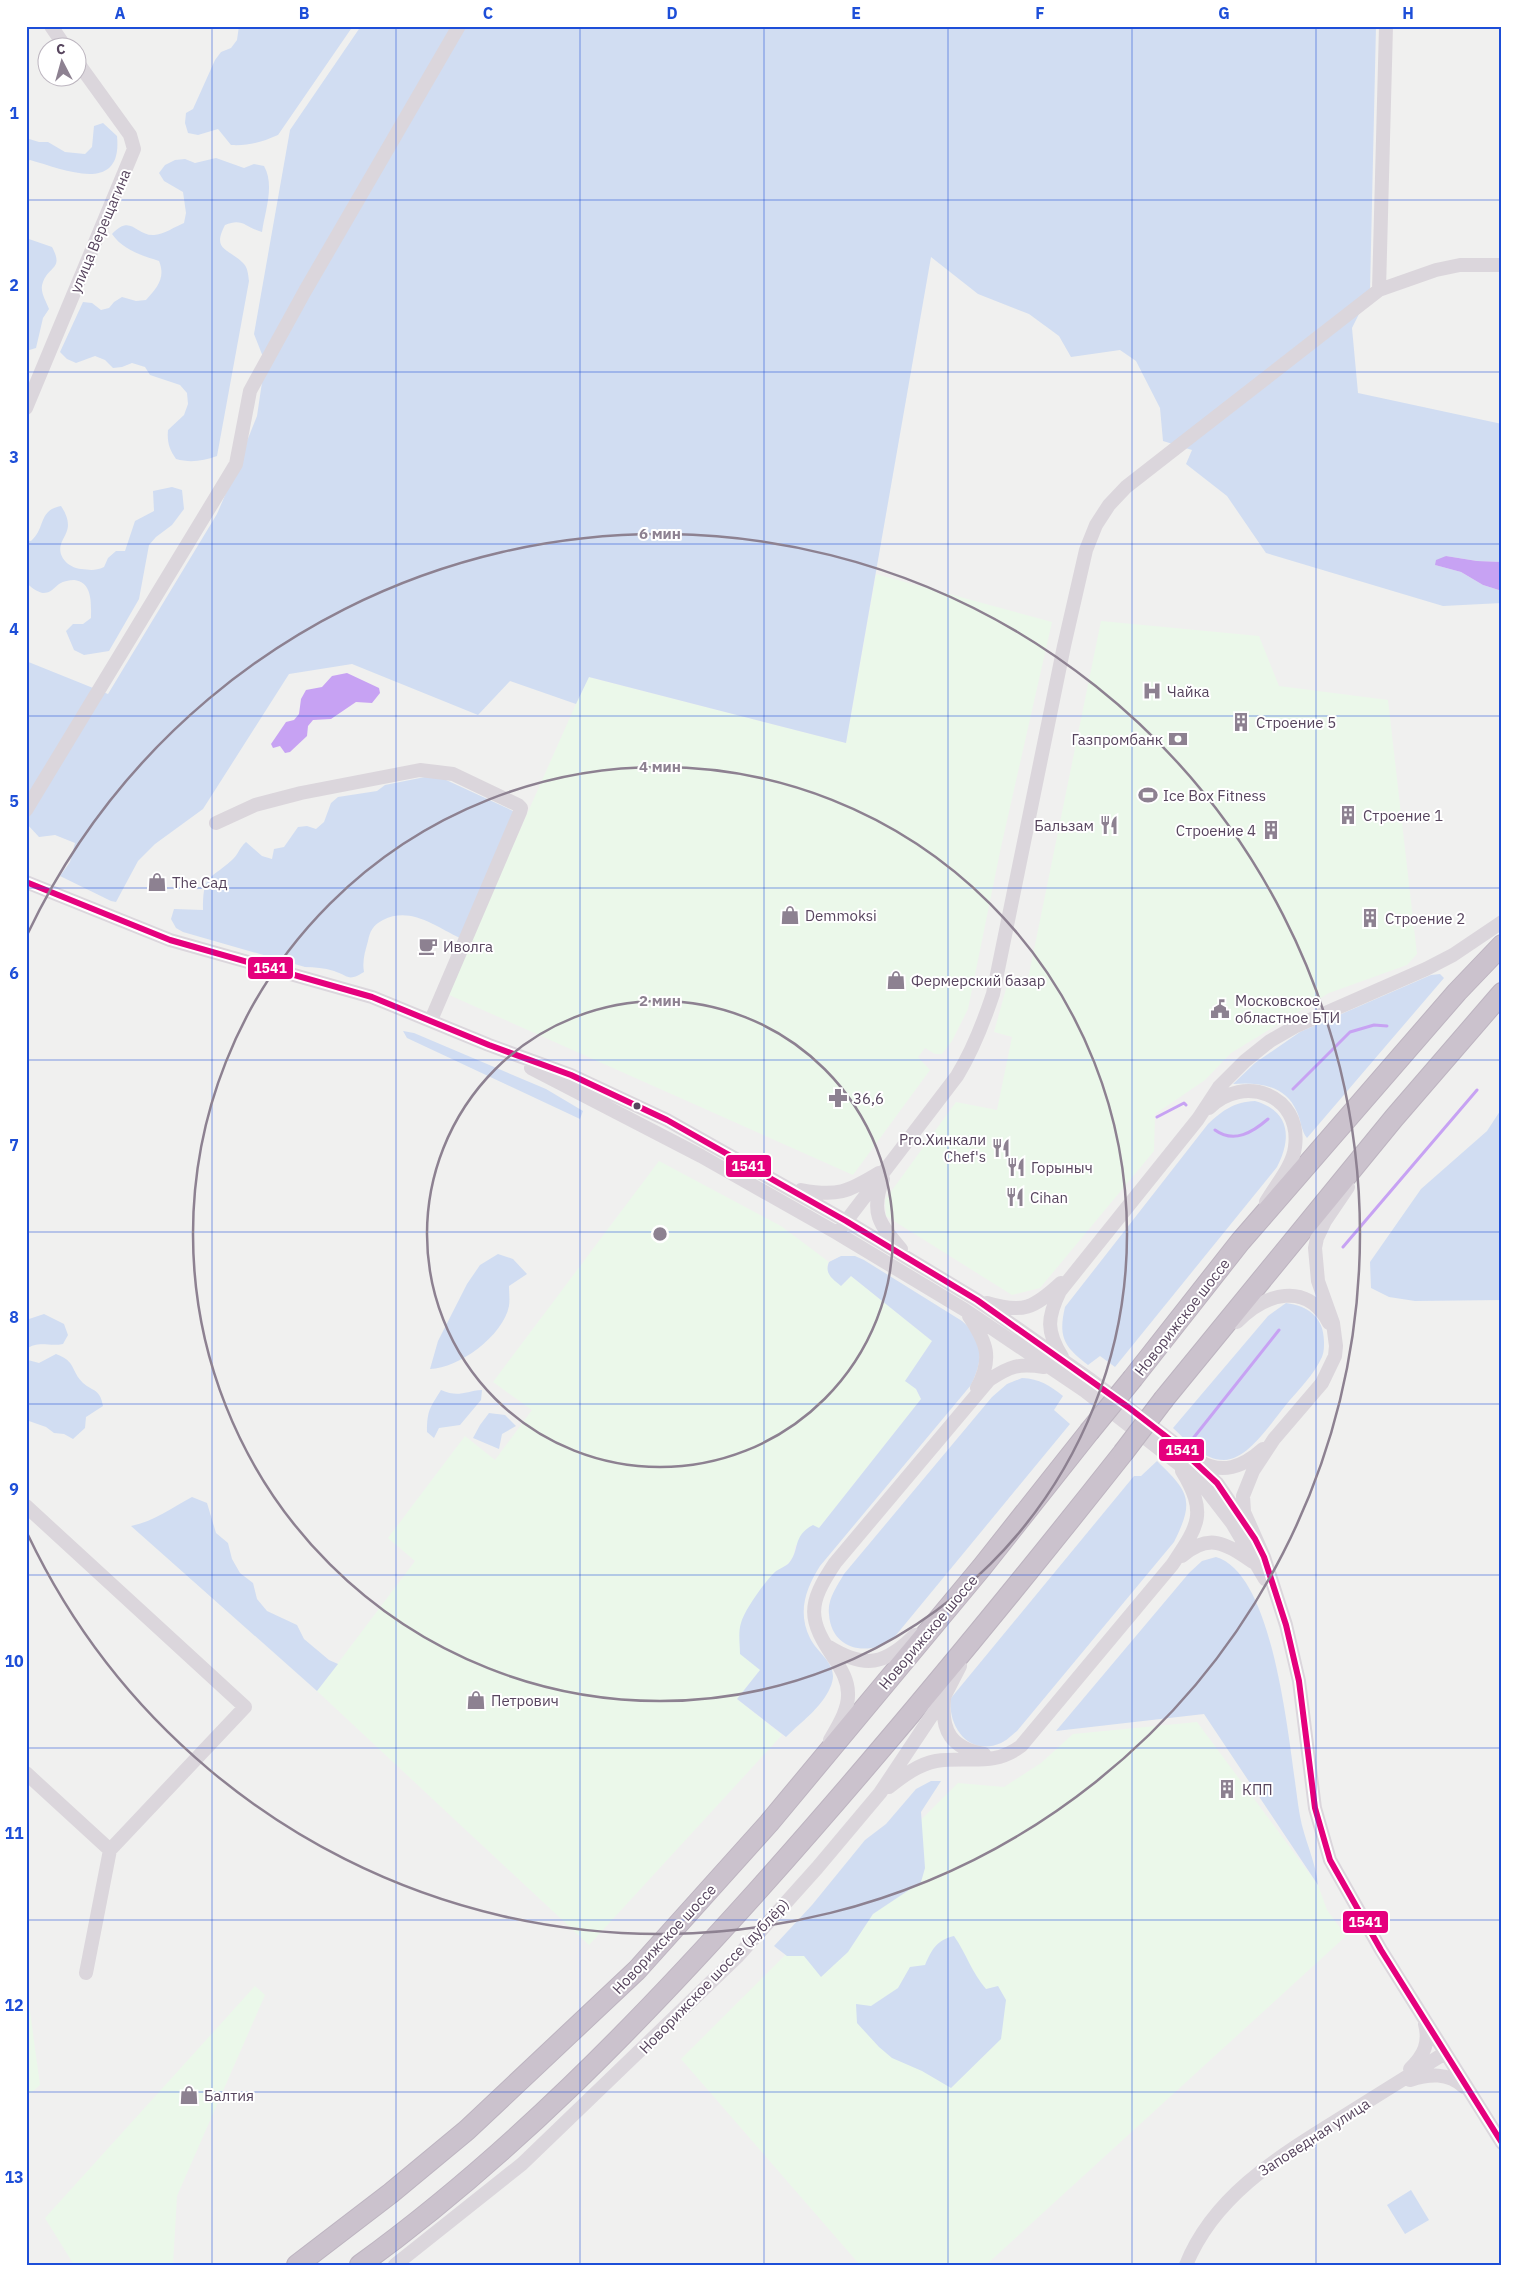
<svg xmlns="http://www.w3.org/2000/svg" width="1528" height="2291" font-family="'IBM Plex Sans',sans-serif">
  <rect width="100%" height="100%" fill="#f0f0ef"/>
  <path fill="#ebf8ea" d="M876 574 1052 622 1001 847 968 1009 952 1041 942 1054H935L925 1048 918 1057 930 1070 853 1175 447 994 588 677 846 743Z
    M1101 621 1259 636 1279 686 1388 700 1417 954 1407 965 1329 993 1231 1053 1205 1080 1155 1114 1154 1151 1040 1288 1012 1295 886 1216 885 1200 956 1102 997 1110 1012 1037 994 1032 1009 978 1028 979Z
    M659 1161 781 1226 829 1262 827 1266 842 1285 851 1276 932 1341 906 1380 916 1389 921 1399 819 1528 795 1546 794 1555 788 1564 774 1573 760 1670 737 1699 782 1735 589 1945 317 1691 415 1561 388 1538 465 1436 495 1460 532 1410 493 1382Z
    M1197 1722 1318 1885 1327 1910 1346 1936 986 2265H860L681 2059 958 1783 1004 1787 1041 1763 1073 1734Z
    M255 1986 265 1995 177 2196 173 2265H74L45 2218Z
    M26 2004H29L40 2085 31 2093 26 2091Z"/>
  <path fill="#d1ddf2" d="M239 26H353L278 135C262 142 249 146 231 145L218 129 198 135 188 133 185 123 186 113 193 109 215 60 221 52 231 48 237 40Z
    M361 26H1376L1370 292 1352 328 1358 393 1502 424V562L1477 561 1446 556 1435 565 1461 572 1483 585 1502 591V603L1443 606 1266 553 1227 496 1186 464 1192 450 1163 441 1160 408 1136 361 1120 350 1071 357 1059 336 1029 314 978 294 931 257 846 743 589 677 576 704 510 681 478 715 352 664 289 674 203 809 155 844 138 861 116 902 111 901 60 876 70 862 75 843 55 835 39 837 26 823V661L108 694 217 514 229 486 257 416 265 362 254 334 290 130Z
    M103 123 117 136C123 196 63 169 30 160L26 162V138L39 142H48L65 152 85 154 92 147 94 126Z
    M216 158 244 168 254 164 264 166C275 185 265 211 262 232 246 228 243 217 225 225 212 250 227 248 242 262 248 267 248 274 249 281L217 456C203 461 190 463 176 459 169 449 167 442 168 430L184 415 188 404 187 393 180 385 150 375 145 367 132 363 122 367 113 368 105 360 95 356 76 363 67 359 60 352 83 302 92 303 101 310 109 308 114 302 122 297 136 301 146 300C157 288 166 278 159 261 141 255 123 250 112 234 131 213 136 236 154 235 163 235 176 226 184 223L186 213 183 192 164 181 159 173 165 165 175 160 185 159 195 163Z
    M26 238 52 247C64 269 49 266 43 282 39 291 46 301 49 309L43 318 36 348 26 351Z
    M172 487 182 490 184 509 172 525 156 537 149 545 139 599 109 651 84 655 74 650 66 631 73 624H83L91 618C91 604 93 582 74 580 69 580 64 581 59 584 54 588 51 593 43 593 37 592 31 587 26 583V540L31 541C46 528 38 510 61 506 65 512 68 518 68 525 68 532 63 538 61 544 57 557 69 568 81 569 90 570 95 571 104 567L108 558 116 551H125L135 521 154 511 153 491Z
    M425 777 444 779 513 811 514 821 460 938C435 926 410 906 383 920 373 925 370 931 368 941 365 952 362 961 364 972 348 982 349 976 334 971 324 968 315 967 305 967L183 932 176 928 171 919 174 909 203 910C203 875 208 881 232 860 238 855 239 848 246 842L262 856 272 859 274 849 284 847 298 827 307 826 316 829 324 822 331 803 338 797 377 791 385 785Z
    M1440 974 1444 978 1307 1138C1301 1131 1301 1120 1297 1112 1286 1085 1258 1082 1233 1084L1255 1063 1300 1032 1431 975Z
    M403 1031 414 1033 546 1089 583 1111 580 1119 407 1038Z
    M1255 1101C1290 1111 1292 1138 1277 1167L1115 1367 1100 1356 1088 1365C1064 1347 1058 1337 1065 1307L1208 1124C1223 1110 1234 1102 1255 1101Z
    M1502 1108V1300L1415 1301 1389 1297 1371 1288 1370 1262 1421 1189 1487 1131Z
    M498 1254 513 1259 527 1274 509 1286C509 1292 510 1299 509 1306 503 1336 459 1368 430 1369L438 1341 467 1284 480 1265Z
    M841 1256H855L864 1260 962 1321C985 1340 983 1360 971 1385L820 1566C806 1588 797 1612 810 1638 819 1656 841 1665 830 1688 821 1708 801 1722 786 1737L737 1699 760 1670 740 1654C740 1645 738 1632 741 1623 744 1611 764 1583 773 1574 777 1569 785 1567 789 1563 800 1550 792 1536 813 1525L819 1528 921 1399 916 1389 905 1381 932 1341 851 1276 841 1286C833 1279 824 1274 829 1262Z
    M1286 1303C1308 1306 1324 1317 1324 1342 1324 1347 1324 1352 1322 1357 1314 1375 1298 1390 1285 1406 1271 1423 1248 1460 1224 1460 1203 1460 1187 1441 1173 1428L1268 1316Z
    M44 1314 64 1324 68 1335 63 1344C49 1347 39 1340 26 1349V1320Z
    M26 1353 28 1360 39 1363 56 1354C77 1362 70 1370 83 1383 94 1392 100 1389 103 1406L86 1417 85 1428 73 1439 64 1434 54 1433 46 1427 26 1420Z
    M1022 1378C1040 1379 1049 1385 1063 1396L1054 1410 1070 1424 892 1640C866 1657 831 1649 829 1614 827 1600 837 1586 844 1574L992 1397 1007 1384Z
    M441 1390C459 1398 465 1391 482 1390L481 1400 460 1425 439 1428 434 1438 427 1432C427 1410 430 1408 441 1390Z
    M489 1413 505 1415 516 1426 502 1434 499 1449 473 1438 480 1425Z
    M1157 1461C1189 1492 1195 1500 1174 1542L1017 1731C1012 1735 1006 1741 1001 1743 969 1757 947 1726 951 1698L1134 1476H1141Z
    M192 1497 207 1503 216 1533 228 1543 232 1559 240 1573 253 1583 257 1599 267 1611 297 1625 304 1639 329 1660 338 1664 317 1691 131 1526C155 1521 171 1508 192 1497Z
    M1216 1557C1278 1575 1290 1760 1300 1816 1304 1839 1316 1862 1318 1885L1204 1714 1056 1731 1189 1573 1202 1561Z
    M931 1781H941L921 1812 925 1868 921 1882 873 1914 848 1952 821 1977 804 1956H787L774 1946 812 1905 865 1840 886 1824 916 1789Z
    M954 1936C966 1953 972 1973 986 1989L998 1986 1006 2000 1001 2039 951 2088 922 2071 892 2058 879 2047 857 2023 856 2004 871 2006 898 1988 910 1967 925 1965C932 1949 937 1940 954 1936Z
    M1411 2190 1429 2220 1405 2234 1387 2205Z"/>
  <path fill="#c7a2f3" d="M1446 556 1477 561 1502 562V591L1483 585 1461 572 1435 565 1436 560Z
    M347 673 379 688 380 693 372 703 356 702 331 719 313 720 308 726 307 736 290 752 285 753 280 746 273 748 271 744 286 722 294 720 299 714 301 699 306 690 322 687 332 676Z"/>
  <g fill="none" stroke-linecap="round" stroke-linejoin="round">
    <path stroke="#c7a2f3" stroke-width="3" d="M1293 1089 1350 1032 1374 1025 1387 1026
      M1157 1117 1184 1103 1186 1105
      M1215 1130C1234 1144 1253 1132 1268 1119
      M1343 1247 1477 1090
      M1191 1441 1279 1330"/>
    <g stroke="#bdb4c0" stroke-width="22">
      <path id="highway" d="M1133 1378 1240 1242 1457 992 1502 945
        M1164 1399 1394 1118 1502 993
        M297 2265 391 2193 467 2130 637 1970 769 1823 982 1567 1089 1432
        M360 2265C509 2157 638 2024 760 1888 886 1747 1006 1601 1123 1453"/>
    </g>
    <path stroke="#dbd6dc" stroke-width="14" d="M51 26 66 48
      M1379 290 1386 26
      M26 408 134 149 130 135 78 63
      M26 810 236 464 250 391 305 291 459 26
      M216 823 255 805 301 793 420 770 453 774 518 805 521 808 520 812 431 1020
      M26 882 170 940 372 997 489 1045 571 1075 667 1120 846 1221 977 1300 1091 1380 1172 1441 1217 1483 1255 1539
      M531 1068 701 1156 837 1233 965 1310 1085 1391 1198 1479 1232 1523 1265 1579
      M1209 1108C1244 1073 1302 1095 1295 1147 1293 1166 1275 1186 1266 1202
      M883 1179C870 1212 879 1224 901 1249
      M1348 1187 1325 1221 1317 1238 1315 1248 1318 1281 1333 1323 1336 1346 1335 1356 1322 1383 1274 1439 1253 1471 1243 1496 1244 1512 1264 1557 1286 1625 1299 1681 1315 1808 1330 1860 1381 1950 1502 2143
      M801 1190C837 1197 848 1192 879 1173
      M837 1233 957 1076C973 1050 983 1024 993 994L1064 646 1086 550 1096 525 1109 505 1126 487 1167 455 1379 290 1436 270 1460 265H1502
      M987 1303C1023 1314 1034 1308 1061 1283
      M969 1316C987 1343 993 1358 977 1388
      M1237 1322C1264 1294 1307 1280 1329 1323
      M1062 1357C1046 1331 1047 1318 1060 1291L1198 1119 1219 1087 1245 1061 1270 1041 1296 1026 1426 969 1453 955 1502 922
      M1199 1461C1222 1475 1243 1467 1263 1449
      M26 1506 245 1707 110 1850
      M1182 1556C1210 1532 1226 1544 1253 1562
      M829 1647C865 1669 885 1665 915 1635
      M944 1699C941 1731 951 1748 984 1754
      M830 1740C838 1726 849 1709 848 1693 848 1681 842 1671 836 1661 807 1619 807 1605 835 1563L989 1380C1010 1366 1019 1363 1044 1367
      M26 1773 110 1850 86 1973
      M889 1787C903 1776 919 1764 936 1761 969 1756 993 1767 1021 1746L1172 1565C1198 1526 1208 1514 1182 1471
      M1410 2069C1424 2055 1430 2043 1425 2024
      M1410 2080C1429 2074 1448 2072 1464 2087
      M395 2265 522 2164 737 1957 817 1868 880 1793 944 1697 960 1666
      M1186 2265C1214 2195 1280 2156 1341 2118 1376 2096 1410 2075 1445 2053"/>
    <use href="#highway" stroke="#cbc2cd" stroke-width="20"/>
    <g stroke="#bdb4c0" stroke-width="22" stroke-linecap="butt">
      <path id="highway-bridge" d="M1089 1432 1133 1378
        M1123 1453 1164 1399"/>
    </g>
    <use href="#highway-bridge" stroke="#cbc2cd" stroke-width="20"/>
    <g stroke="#fff" stroke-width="10">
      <path id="bus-1" d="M26 882 170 940 372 997 489 1045 571 1075 667 1120 846 1221 977 1300 1128 1407 1172 1441 1217 1483 1255 1539 1264 1557 1286 1625 1299 1681 1315 1808 1330 1860 1381 1950 1502 2143"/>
    </g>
    <use href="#bus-1" stroke="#e5007d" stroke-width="6"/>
  </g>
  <path fill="none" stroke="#1d4ed8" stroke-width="1" stroke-opacity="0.55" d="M212 26V2265M396 26V2265M580 26V2265M764 26V2265M948 26V2265M1132 26V2265M1316 26V2265M26 200H1502M26 372H1502M26 544H1502M26 716H1502M26 888H1502M26 1060H1502M26 1232H1502M26 1404H1502M26 1575H1502M26 1748H1502M26 1920H1502M26 2092H1502"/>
  <g fill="none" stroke="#8d8191" stroke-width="2.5">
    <circle cx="660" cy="1234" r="233"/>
    <circle cx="660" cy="1234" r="467"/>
    <path d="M28 933A700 700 0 1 1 28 1535"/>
  </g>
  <defs>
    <g id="hospital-bare" transform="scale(1.5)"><path d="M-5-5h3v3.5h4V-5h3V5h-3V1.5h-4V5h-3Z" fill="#8d8191" stroke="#fff" stroke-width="2.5" paint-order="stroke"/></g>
    <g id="building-bare" transform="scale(1.5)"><path d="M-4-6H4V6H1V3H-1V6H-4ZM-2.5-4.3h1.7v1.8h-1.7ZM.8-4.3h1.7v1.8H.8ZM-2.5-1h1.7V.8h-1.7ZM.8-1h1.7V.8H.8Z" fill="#8d8191" stroke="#fff" stroke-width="2.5" paint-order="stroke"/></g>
    <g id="bank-bare" transform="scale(1.5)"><path d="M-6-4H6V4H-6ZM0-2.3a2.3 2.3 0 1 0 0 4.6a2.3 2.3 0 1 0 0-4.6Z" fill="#8d8191" stroke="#fff" stroke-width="2.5" paint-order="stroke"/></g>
    <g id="stadium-bare" transform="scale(1.5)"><path d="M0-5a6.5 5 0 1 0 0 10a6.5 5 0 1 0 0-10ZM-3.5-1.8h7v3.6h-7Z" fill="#8d8191" stroke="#fff" stroke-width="2.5" paint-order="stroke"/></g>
    <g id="restaurant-bare" transform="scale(1.5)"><path d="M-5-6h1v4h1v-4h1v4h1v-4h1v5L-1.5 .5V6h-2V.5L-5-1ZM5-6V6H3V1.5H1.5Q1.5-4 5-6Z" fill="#8d8191" stroke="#fff" stroke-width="2.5" paint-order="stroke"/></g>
    <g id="shop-bare" transform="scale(1.5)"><path d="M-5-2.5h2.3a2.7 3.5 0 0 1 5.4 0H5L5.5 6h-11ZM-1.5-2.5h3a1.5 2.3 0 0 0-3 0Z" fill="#8d8191" stroke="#fff" stroke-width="2.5" paint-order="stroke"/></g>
    <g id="cafe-bare" transform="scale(1.5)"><path d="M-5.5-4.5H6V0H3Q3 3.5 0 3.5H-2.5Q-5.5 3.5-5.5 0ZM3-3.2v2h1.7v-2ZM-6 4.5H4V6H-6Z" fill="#8d8191" stroke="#fff" stroke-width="2.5" paint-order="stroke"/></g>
    <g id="civic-bare" transform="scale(1.5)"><path d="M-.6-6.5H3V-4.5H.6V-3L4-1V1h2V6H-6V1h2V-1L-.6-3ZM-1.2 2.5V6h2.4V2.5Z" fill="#8d8191" stroke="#fff" stroke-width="2.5" paint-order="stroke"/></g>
    <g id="pharmacy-bare" transform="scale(1.5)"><path d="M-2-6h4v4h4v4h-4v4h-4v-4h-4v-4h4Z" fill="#8d8191" stroke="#fff" stroke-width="2.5" paint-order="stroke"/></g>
  </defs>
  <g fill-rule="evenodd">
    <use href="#hospital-bare" x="1152" y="691"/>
    <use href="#building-bare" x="1241" y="722"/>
    <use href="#bank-bare" x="1178" y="739"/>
    <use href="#stadium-bare" x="1148" y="795"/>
    <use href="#building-bare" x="1348" y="815"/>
    <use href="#restaurant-bare" x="1109" y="825"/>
    <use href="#building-bare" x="1271" y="830"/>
    <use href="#shop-bare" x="157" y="882"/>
    <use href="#shop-bare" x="790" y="915"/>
    <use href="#building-bare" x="1370" y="918"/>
    <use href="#cafe-bare" x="428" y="946"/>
    <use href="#shop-bare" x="896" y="980"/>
    <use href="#civic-bare" x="1220" y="1009"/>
    <use href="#pharmacy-bare" x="838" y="1098"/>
    <use href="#restaurant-bare" x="1001" y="1148"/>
    <use href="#restaurant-bare" x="1016" y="1167"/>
    <use href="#restaurant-bare" x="1015" y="1197"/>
    <use href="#shop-bare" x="476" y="1700"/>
    <use href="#building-bare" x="1227" y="1789"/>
    <use href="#shop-bare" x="189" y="2095"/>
  </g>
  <circle fill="#57455e" stroke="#fff" stroke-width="2" cx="637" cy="1106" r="4.5"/>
  <g text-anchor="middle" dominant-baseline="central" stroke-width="4" stroke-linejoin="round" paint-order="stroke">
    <g font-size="15" fill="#57455e" stroke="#fff">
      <text transform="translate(100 231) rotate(-67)">улица Верещагина</text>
      <text transform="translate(1182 1317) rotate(-52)">Новорижское шоссе</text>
      <text transform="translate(928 1632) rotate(-50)">Новорижское шоссе</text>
      <text transform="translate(664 1939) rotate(-47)">Новорижское шоссе</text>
      <text transform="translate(714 1976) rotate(-46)">Новорижское шоссе (дублёр)</text>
      <text transform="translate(1314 2137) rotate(-33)">Заповедная улица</text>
    </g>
    <g font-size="15" fill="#57455e" stroke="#fff" text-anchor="start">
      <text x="1167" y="691">Чайка</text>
      <text x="1256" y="722">Строение 5</text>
      <text x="1163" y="739" text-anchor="end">Газпромбанк</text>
      <text x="1163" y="795">Ice Box Fitness</text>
      <text x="1363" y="815">Строение 1</text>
      <text x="1094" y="825" text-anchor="end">Бальзам</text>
      <text x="1256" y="830" text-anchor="end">Строение 4</text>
      <text x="172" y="882">The Сад</text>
      <text x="805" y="915">Demmoksi</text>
      <text x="1385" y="918">Строение 2</text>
      <text x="443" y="946">Иволга</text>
      <text x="911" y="980">Фермерский базар</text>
      <text x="1235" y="1000">Московское<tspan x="1235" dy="17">областное БТИ</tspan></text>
      <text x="853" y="1098">36,6</text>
      <text x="986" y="1139" text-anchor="end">Pro.Хинкали<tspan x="986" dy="17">Chef's</tspan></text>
      <text x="1031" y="1167">Горыныч</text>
      <text x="1030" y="1197">Cihan</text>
      <text x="491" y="1700">Петрович</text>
      <text x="1242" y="1789">КПП</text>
      <text x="204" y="2095">Балтия</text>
    </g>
  </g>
  <circle cx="660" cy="1234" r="8" fill="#8d8191" stroke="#fff" stroke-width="2.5"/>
  <g font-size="15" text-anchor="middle" font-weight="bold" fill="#8d8191" stroke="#fff" stroke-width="4" stroke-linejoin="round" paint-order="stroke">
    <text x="660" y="539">6 мин</text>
    <text x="660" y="772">4 мин</text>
    <text x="660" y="1006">2 мин</text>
  </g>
  <g stroke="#fff" stroke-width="2">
    <rect x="247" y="956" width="47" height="24" rx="5" fill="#e5007d"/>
    <rect x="725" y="1154" width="47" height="24" rx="5" fill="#e5007d"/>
    <rect x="1158" y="1438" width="47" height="24" rx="5" fill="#e5007d"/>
    <rect x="1342" y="1910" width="47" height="24" rx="5" fill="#e5007d"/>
  </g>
  <g font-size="14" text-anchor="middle" font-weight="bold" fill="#fff">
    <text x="270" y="973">1541</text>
    <text x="748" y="1171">1541</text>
    <text x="1182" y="1455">1541</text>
    <text x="1365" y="1927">1541</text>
  </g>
  <rect width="1528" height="2291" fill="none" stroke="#ffffff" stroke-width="55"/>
  <g transform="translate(62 62) rotate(354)"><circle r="24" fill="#ffffff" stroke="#bcb5bf"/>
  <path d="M0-4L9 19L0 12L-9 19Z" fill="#8d8191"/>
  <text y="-8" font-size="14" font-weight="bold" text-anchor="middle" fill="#57455e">С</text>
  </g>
  <rect x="28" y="28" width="1472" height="2236" fill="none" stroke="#1d4ed8" stroke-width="2"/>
  <g font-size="16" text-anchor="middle" font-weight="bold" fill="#1d4ed8">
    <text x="120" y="19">A</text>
    <text x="304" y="19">B</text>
    <text x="488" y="19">C</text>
    <text x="672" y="19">D</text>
    <text x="856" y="19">E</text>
    <text x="1040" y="19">F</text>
    <text x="1224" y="19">G</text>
    <text x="1408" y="19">H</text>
    <text x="14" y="119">1</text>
    <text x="14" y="291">2</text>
    <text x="14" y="463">3</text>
    <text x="14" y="635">4</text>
    <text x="14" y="807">5</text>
    <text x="14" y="979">6</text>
    <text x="14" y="1151">7</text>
    <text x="14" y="1323">8</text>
    <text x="14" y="1495">9</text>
    <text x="14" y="1667">10</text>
    <text x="14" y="1839">11</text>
    <text x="14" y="2011">12</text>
    <text x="14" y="2183">13</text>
  </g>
</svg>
